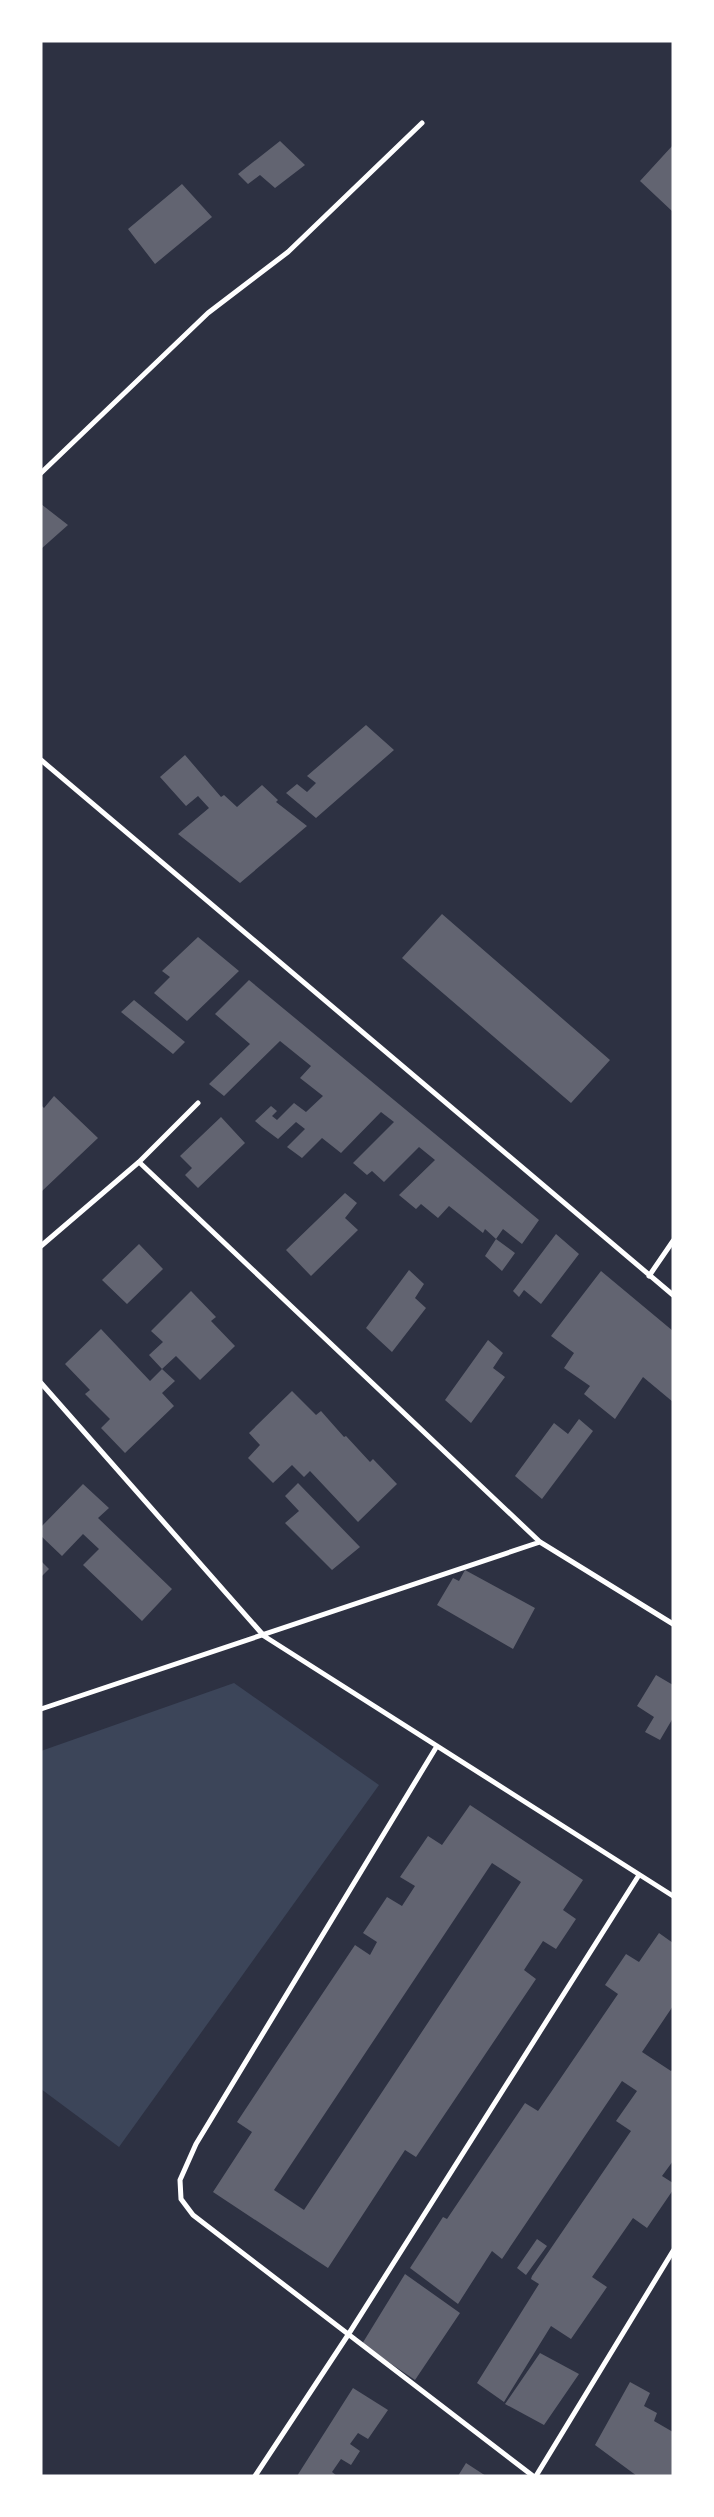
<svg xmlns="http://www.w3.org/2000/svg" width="714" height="2517" font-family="'Space Grotesk',sans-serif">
  <rect width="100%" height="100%" fill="#2d3142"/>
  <path fill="#3c4559" d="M234 1683 379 1785 119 2147 41 2089V1751Z"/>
  <path fill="#626471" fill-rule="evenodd" d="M280 141 305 165 275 188 260 175 248 184 238 174Z
    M673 145V212L640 181Z
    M182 184 212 217 155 264 128 229Z
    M41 504 68 525 41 549Z
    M366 725 394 750 316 818 286 793 297 784 307 792 316 783 307 776Z
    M185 755 221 797 224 795 237 807 262 785 278 800 276 802 307 826 240 883 178 834 209 808 198 796 186 806 160 777Z
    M442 914 610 1060 571 1103 402 958Z
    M198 937 239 971 187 1021 154 993 170 977 162 971Z
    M249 980 539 1220 522 1244 503 1229 496 1239 485 1229 483 1233 449 1206 438 1218 421 1204 416 1209 399 1195 435 1160 419 1147 384 1182 372 1171 367 1175 353 1163 394 1122 381 1112 341 1153 322 1138 302 1158 287 1147 305 1129 296 1122 278 1139 262 1127 255 1121 271 1106 277 1111 272 1116 277 1120 294 1103 306 1112 323 1096 300 1078 311 1066 280 1041 224 1096 209 1084 250 1044 215 1014Z
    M134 1000 185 1042 173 1054 121 1012Z
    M54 1096 98 1138 41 1192V1105L44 1108Z
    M221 1117 245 1143 198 1188 185 1175 192 1168 180 1156Z
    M345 1193 357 1203 345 1218 358 1230 311 1276 286 1250Z
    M556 1234 579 1254 541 1304 524 1290 519 1297 513 1291Z
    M496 1239 515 1253 502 1271 485 1256Z
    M139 1244 163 1269 127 1304 102 1280Z
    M409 1270 424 1284 415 1298 426 1308 392 1352 366 1328Z
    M601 1271 673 1331V1402L643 1377 615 1419 584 1394 590 1386 564 1368 574 1353 551 1336Z
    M191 1291 216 1317 211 1321 235 1346 200 1380 176 1356 162 1369 149 1355 163 1342 151 1331Z
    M101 1329 150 1381 162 1369 175 1381 162 1393 174 1406 125 1453 101 1428 110 1419 85 1394 90 1390 65 1364Z
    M488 1340 503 1353 493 1368 505 1377 471 1423 445 1400Z
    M292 1391 316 1415 321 1411 344 1437 346 1436 370 1462 373 1459 397 1484 358 1522 310 1471 304 1477 292 1465 273 1483 248 1458 260 1445 249 1433Z
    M579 1419 593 1431 542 1499 515 1476 554 1423 568 1434Z
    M298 1483 360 1547 332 1570 285 1523 299 1511 285 1496Z
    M83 1484 109 1508 98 1518 172 1589 142 1621 83 1565 99 1549 83 1534 62 1556 41 1536V1527Z
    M41 1561 49 1569 41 1577Z
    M465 1570 535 1608 513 1649 437 1605 453 1578 459 1581Z
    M656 1675 673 1685V1718L660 1740 645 1732 654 1717 637 1706Z
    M470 1805 583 1880 563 1910 576 1919 556 1949 543 1941 524 1970 536 1979 416 2157 405 2150 328 2268 213 2192 252 2132 237 2122 276 2063 355 1945 370 1955 377 1942 363 1933 387 1897 402 1906 415 1886 400 1877 428 1836 442 1845ZM492 1863 521 1882 304 2210 274 2190Z
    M659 1933 673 1943V2006L642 2052 671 2071 673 2069V2161L662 2176 673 2183V2190L647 2228 633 2218 592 2277 607 2287 571 2339 551 2326 504 2402 477 2383 539 2284 531 2279 532 2276 631 2131 616 2121 637 2091 622 2081 502 2259 492 2251 458 2304 410 2268 443 2217 447 2219 525 2103 538 2111 558 2082 618 1994 605 1985 626 1954 639 1962Z
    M537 2239 547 2246 526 2275 517 2268Z
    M405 2274 460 2313 415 2380 362 2344Z
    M540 2353 579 2374 544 2425 505 2404Z
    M630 2382 650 2393 644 2406 657 2413 654 2421 673 2432V2476H637L595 2445Z
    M353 2388 388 2410 368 2439 358 2433 350 2444 360 2451 351 2465 341 2459 332 2472 337 2476H297Z
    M466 2463 486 2476H458Z"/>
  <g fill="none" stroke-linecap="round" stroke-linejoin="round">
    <path stroke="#fff" stroke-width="5" d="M41 473 208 313 288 252 422 123
      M41 760 673 1295
      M139 1162 540 1542 673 1624
      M41 1246 139 1162 198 1103
      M649 1276 673 1241
      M41 1383 264 1636 673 1896
      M41 1709 540 1542
      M437 1746 196 2144 180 2180 181 2199 193 2215 533 2476
      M255 2476 348 2335 639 1875
      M536 2476 673 2251"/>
  </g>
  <rect width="714" height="2517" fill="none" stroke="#ffffff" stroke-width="85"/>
</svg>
